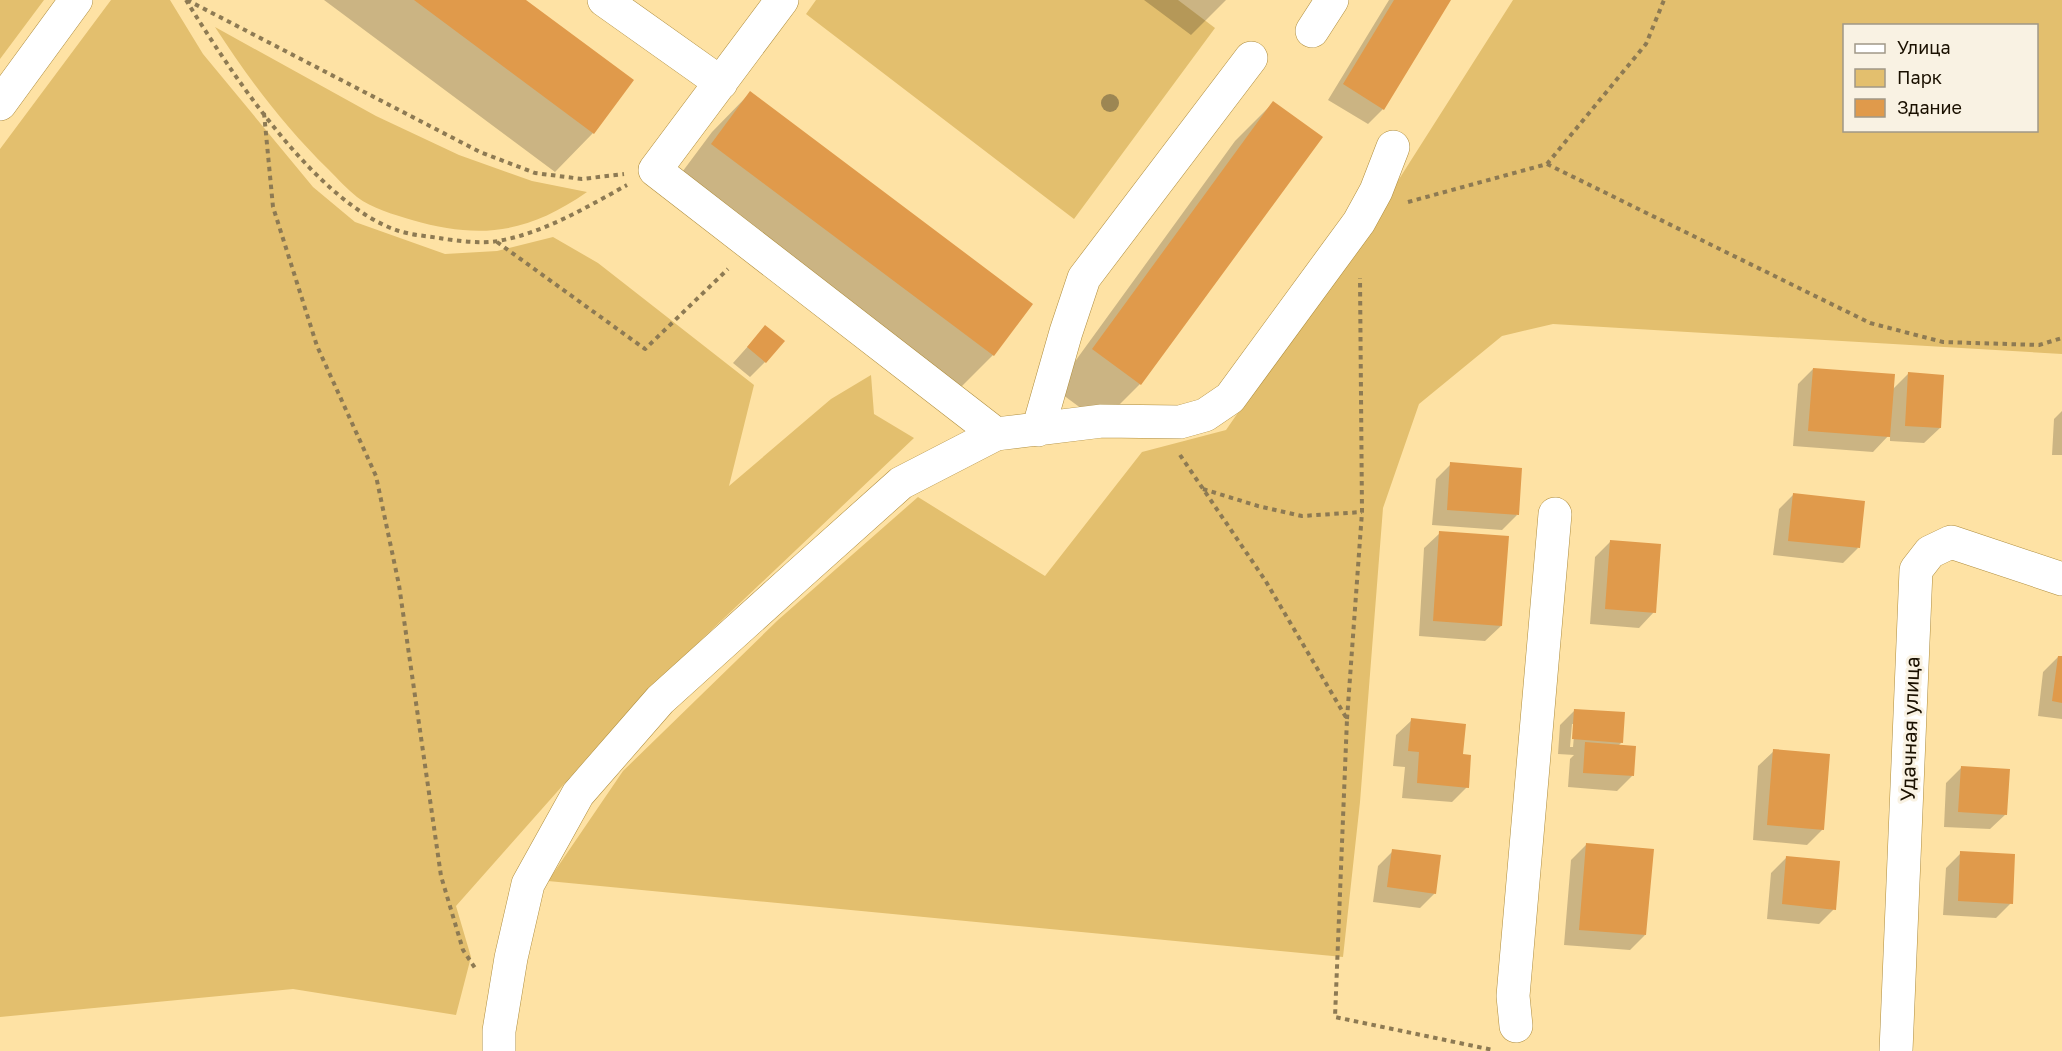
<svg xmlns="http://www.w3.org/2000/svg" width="2062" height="1051" font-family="'Golos Text',sans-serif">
  <rect width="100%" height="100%" fill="#fee2a4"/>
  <path fill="#e3bf6e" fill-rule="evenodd" d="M0 0H44L0 59Z
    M111 0H170L203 54 313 187 355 222 445 254 497 251 553 237 598 263 754 385 729 486 831 399 871 375 874 414 914 438 642 696 456 906 471 957 456 1015 293 989 0 1017V149Z
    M816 0H1178L1215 28 1074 219 806 14Z
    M1513 0H2062V354L1553 324 1502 336 1419 404 1383 508 1360 802 1343 957 548 881 623 771 778 620 918 497 1045 576 1142 452 1226 430 1394 187ZM1844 26H2036V130H1844Z
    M215 27 376 116 459 155 532 181 587 192C528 233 481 240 412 220 395 215 371 208 357 197 347 189 337 178 328 169 284 126 248 78 215 27Z"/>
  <path fill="#0003" fill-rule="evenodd" d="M324 0H524L593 133 555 172Z
    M1144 0H1226L1191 35Z
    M1389 0H1449L1383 109 1368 124 1328 100Z
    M750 93 1031 304 993 355 954 394 674 183 712 132Z
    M1273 103 1321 137 1140 384 1101 423 1055 389 1235 141Z
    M765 327V362L750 377 733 363Z
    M1813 369 1892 390 1908 374 1940 428 1924 443 1890 441V434L1873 452 1793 446 1798 384Z
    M2062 411V455H2052L2054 419Z
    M1451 464 1517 515 1502 530 1432 525 1436 479Z
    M1794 494 1858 548 1843 563 1773 555 1779 509Z
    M1440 533 1501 626 1485 641 1419 636 1424 548Z
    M1610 542 1654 612 1639 628 1590 624 1595 557Z
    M2058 657 2062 658V719L2038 716 2043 672Z
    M1575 710 1622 742 1618 746 1632 776 1617 791 1568 787 1570 759 1574 755 1558 754 1560 725ZM1572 724H1575L1573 747H1570Z
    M1412 720 1462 755 1467 787 1452 802 1402 798 1405 767 1393 766 1396 735Z
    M1774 751 1823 829 1807 845 1753 840 1758 766Z
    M1961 768 2006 814 1990 829 1944 827 1946 783Z
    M1587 844 1645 935 1630 950 1564 945 1571 860Z
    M1393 851 1435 893 1420 908 1373 902 1378 866Z
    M1961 853 2011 903 1996 918 1943 915 1946 868Z
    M1787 857 1834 909 1819 924 1767 919 1771 873Z"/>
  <path fill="#e09a4b" d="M414 0H526L634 80 594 134Z
    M1394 0H1451L1384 110 1343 84Z
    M750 91 1033 304 994 356 711 144Z
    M1273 101 1323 137 1141 385 1092 349Z
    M765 325 785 341 766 363 747 347Z
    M1813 368 1895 374 1890 437 1808 431Z
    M1908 372 1944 375 1941 428 1905 426Z
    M1450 462 1522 468 1519 515 1447 510Z
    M1793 493 1865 501 1860 548 1788 541Z
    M1439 531 1509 536 1502 626 1433 621Z
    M1610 540 1661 544 1656 613 1605 609Z
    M2058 656H2062V703L2052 701Z
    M1574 709 1625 712 1623 743 1572 739Z
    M1411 718 1466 724 1463 754 1471 755 1469 788 1417 783 1419 752 1408 751Z
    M1585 742 1636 746 1634 776 1583 773Z
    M1773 749 1830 754 1824 830 1767 825Z
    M1961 766 2010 769 2007 815 1958 812Z
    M1586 843 1654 849 1646 935 1579 930Z
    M1392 849 1441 855 1436 894 1387 887Z
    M1960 851 2015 854 2013 904 1958 901Z
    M1786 856 1840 861 1836 910 1782 904Z"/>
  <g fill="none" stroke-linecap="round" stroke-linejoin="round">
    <g stroke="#ae8c3c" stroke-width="34">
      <path id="minor" d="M604 0 721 83
        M782 0 655 170 996 434
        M1312 31 1332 0
        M0 104 76 0
        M1038 430 1066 332 1084 278 1251 58
        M1516 1026 1513 996 1555 514
        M499 1051V1031L511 958 528 884 578 794 660 700 796 577 901 483 996 434 1102 421 1180 422 1205 415 1230 398 1359 222 1376 191 1393 147
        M1896 1051 1916 570 1930 552 1951 542 2062 579"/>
    </g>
    <path stroke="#8d7a53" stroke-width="4" stroke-dasharray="4.5 4.5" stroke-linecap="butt" d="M186 0C230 71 316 204 399 231 412 235 426 236 439 238 457 241 481 244 498 241 544 233 587 207 627 185
      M187 0 480 152 535 173 582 179 624 174
      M264 113 273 207 317 346 376 476 399 585 441 876 463 950 475 968
      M1547 164 1870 323 1943 342 2039 345 2062 338
      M1408 202 1547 164 1646 44 1664 0
      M497 242 645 349 728 269
      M1180 455 1265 580 1347 719 1335 1017 1493 1050
      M1203 489 1258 506 1302 516 1362 512
      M1347 719 1362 512 1360 278"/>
    <use href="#minor" stroke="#fff" stroke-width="33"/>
  </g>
  <circle fill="#9c8653" cx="1110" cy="103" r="9"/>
  <g text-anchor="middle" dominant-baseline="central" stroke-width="6" stroke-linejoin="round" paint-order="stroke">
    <g font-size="20" fill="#1a1000" stroke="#f9f2e3">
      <text transform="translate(1909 729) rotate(-88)">Удачная улица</text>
    </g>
  </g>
  <rect x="1843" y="24" width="195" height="108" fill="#f9f2e3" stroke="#a09888" stroke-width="1.5"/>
  <rect x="1855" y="44" width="30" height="9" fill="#ffffff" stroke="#a09888" stroke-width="1.5"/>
  <text x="1897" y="54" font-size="18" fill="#1a1000">Улица</text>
  <rect x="1855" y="69" width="30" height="18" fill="#e3bf6e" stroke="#a09888" stroke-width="1.5"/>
  <text x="1897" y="84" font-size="18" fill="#1a1000">Парк</text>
  <rect x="1855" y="99" width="30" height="18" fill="#e09a4b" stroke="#a09888" stroke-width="1.5"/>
  <text x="1897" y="114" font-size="18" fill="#1a1000">Здание</text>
</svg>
